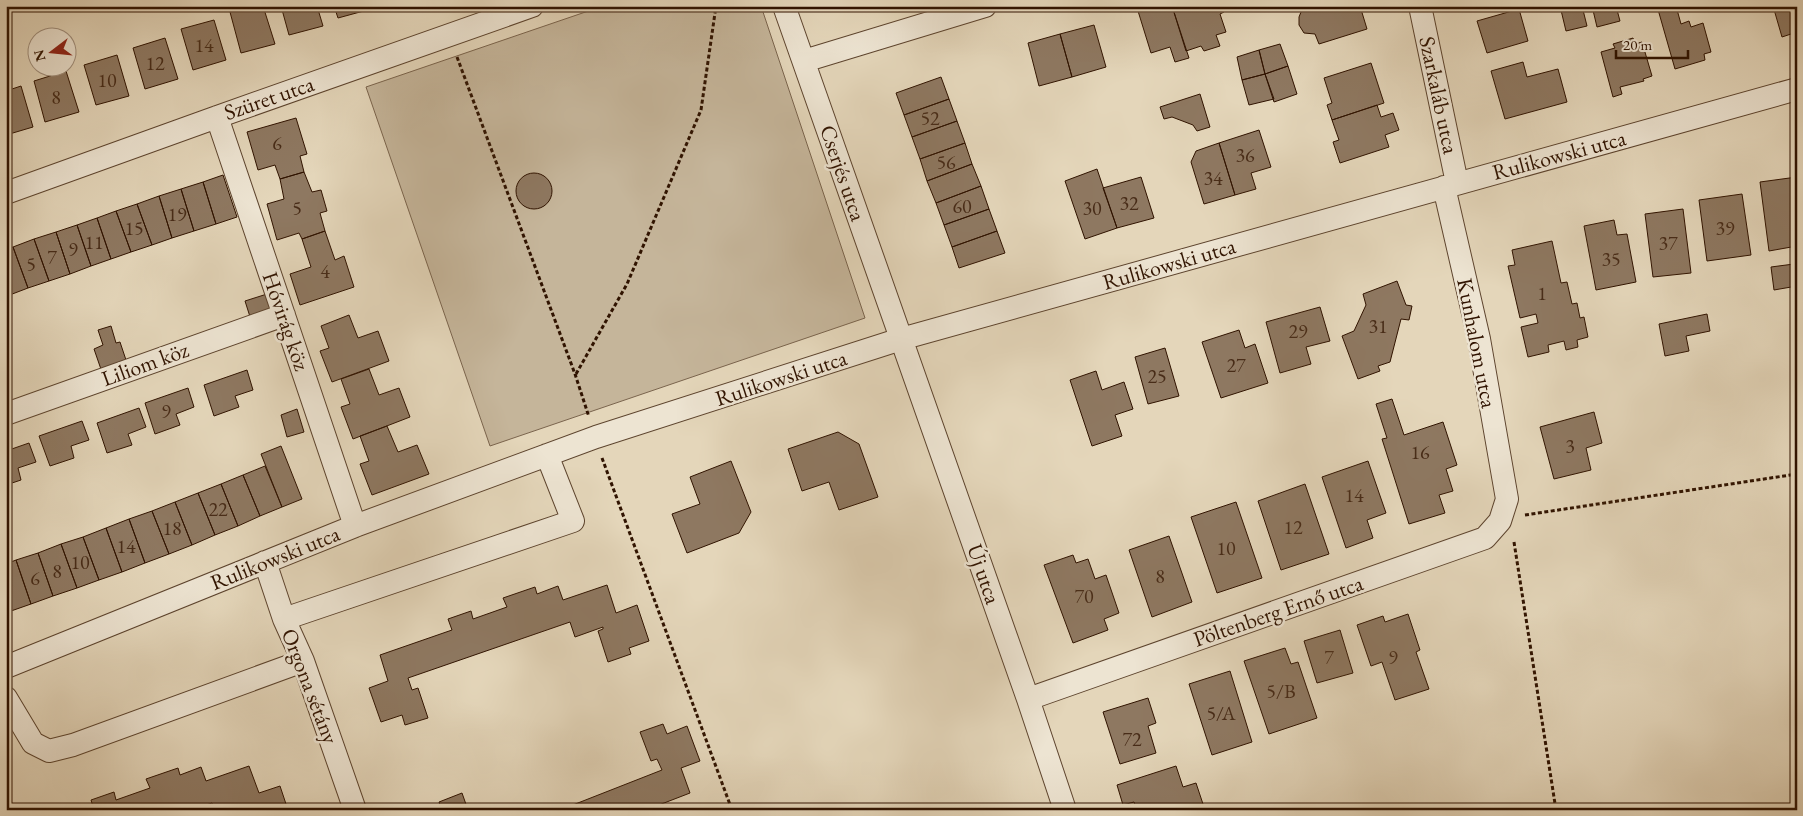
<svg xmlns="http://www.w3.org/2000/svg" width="1803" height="816" font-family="'EB Garamond',serif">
  <rect width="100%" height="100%" fill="#e4d6ba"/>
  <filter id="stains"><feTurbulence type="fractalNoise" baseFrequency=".004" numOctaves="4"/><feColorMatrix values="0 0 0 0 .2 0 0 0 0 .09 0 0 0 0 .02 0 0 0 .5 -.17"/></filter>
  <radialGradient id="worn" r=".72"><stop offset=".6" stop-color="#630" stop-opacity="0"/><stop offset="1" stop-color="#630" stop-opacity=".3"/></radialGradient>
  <path fill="#c5b59a" stroke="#7a644d" d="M603 6H761L865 318 490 446 366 87Z"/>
  <path fill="#8e7861" stroke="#301300" d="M251 6H263L275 44 241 53 230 12Z
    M281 6H317L323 26 289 35Z
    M334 6H370L371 9 338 18Z
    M1155 6H1172L1189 58 1175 62 1170 47 1151 53 1138 11Z
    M1172 6H1222L1224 12 1220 14 1226 32 1216 35 1220 46 1204 51 1201 46 1186 51Z
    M1306 6H1360L1367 29 1319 44 1315 34 1304 33 1299 25V17L1301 12 1306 9Z
    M1560 6H1582L1587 26 1566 31Z
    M1592 6H1616L1620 21 1597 27Z
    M1657 6H1676L1681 24 1689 21 1691 27 1703 23 1711 52 1704 54 1705 60 1675 69Z
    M1773 6H1797V32L1782 37Z
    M1519 9 1528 41 1487 53 1477 21Z
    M214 20 226 60 193 70 181 29Z
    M1094 25 1106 67 1072 77 1060 34Z
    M1060 34 1072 77 1039 86 1028 43Z
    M165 38 178 79 145 89 133 48Z
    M1633 38 1635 44 1642 42 1652 76 1643 79 1644 81 1620 87 1622 94 1613 97 1601 52 1615 48 1613 44Z
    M1280 44 1288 66 1265 74 1259 50Z
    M1259 50 1265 74 1242 80 1237 57Z
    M117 55 129 96 96 105 84 65Z
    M1523 62 1527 77 1558 69 1567 102 1505 119 1491 71Z
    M1371 63 1384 103 1332 120 1327 105 1332 103 1324 78Z
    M1288 66 1297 94 1274 102 1265 74Z
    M66 71 79 112 45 122 34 81Z
    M1265 74 1274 99 1249 105 1242 80Z
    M941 77 949 99 904 115 896 93Z
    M21 86 33 127 6 135V91Z
    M1200 94 1210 127 1197 131 1193 125 1172 117 1164 119 1160 107Z
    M949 99 957 121 912 137 904 115Z
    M1377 105 1381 117 1393 113 1399 130 1385 135 1389 147 1340 163 1333 142 1339 140 1332 120Z
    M296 118 307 154 300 156 304 172 280 179 275 165 258 170 247 132Z
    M957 121 965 143 920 159 912 137Z
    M1259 130 1271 167 1251 173 1256 189 1235 195 1219 143Z
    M965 143 972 164 927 181 920 159Z
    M1219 143 1235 195 1204 204 1191 162 1196 151Z
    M972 164 981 186 936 203 927 181Z
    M1097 169 1117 228 1085 239 1065 181Z
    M304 172 312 192 321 190 327 211 320 213 325 231 302 239 299 233 277 240 267 204 284 199 280 179Z
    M516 191a18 18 0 1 1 36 0a18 18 0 1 1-36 0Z
    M223 175 237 217 216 224 203 182Z
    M1141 177 1154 218 1117 228 1103 188Z
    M1797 177V246L1769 251 1760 182Z
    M203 182 216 224 194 231 181 189Z
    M981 186 989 209 944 225 936 203Z
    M181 189 194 231 172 238 159 196Z
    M1742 194 1751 255 1707 261 1699 200Z
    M159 196 172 238 152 245 137 204Z
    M137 204 152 245 131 252 116 211Z
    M989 209 997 231 952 247 944 225Z
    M1683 209 1691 273 1653 277 1645 214Z
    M116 211 131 252 111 259 97 218Z
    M97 218 111 259 91 266 77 225Z
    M1614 220 1617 235 1627 234 1636 282 1596 290 1584 226Z
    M77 225 91 266 70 274 56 232Z
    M325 231 335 260 344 256 354 287 300 305 290 274 311 267 302 239Z
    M997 231 1005 253 959 268 952 247Z
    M56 232 70 274 49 281 34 239Z
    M34 239 49 281 28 288 13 247Z
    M1552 241 1561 283 1567 282 1572 304 1577 303 1580 318 1584 317 1588 337 1577 340 1578 347 1566 350 1564 341 1548 345 1549 352 1528 357 1521 327 1538 323 1536 314 1520 318 1508 266 1515 265 1512 250Z
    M13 247 28 288 7 296 6 249Z
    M1794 264 1797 286 1774 290 1771 267Z
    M1397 281 1406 305 1412 306 1409 320 1401 319 1390 362 1378 366 1380 371 1358 379 1342 336 1354 331 1366 305 1363 294Z
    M267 294 274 316 252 323 245 301Z
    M1320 307 1330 341 1306 347 1311 364 1280 373 1266 322Z
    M1707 314 1710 331 1686 336 1689 351 1665 356 1659 324Z
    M349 315 358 338 378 331 389 361 332 382 320 351 329 348 321 326Z
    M111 326 116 343 120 342 129 369 104 378 94 349 103 345 98 330Z
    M1239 330 1245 348 1255 344 1268 383 1221 398 1202 342Z
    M1165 348 1179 396 1148 404 1135 357Z
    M369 369 379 395 399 388 410 417 353 439 341 407 350 404 341 379Z
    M247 370 253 390 235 396 239 407 214 416 204 385Z
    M1096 371 1102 390 1124 382 1133 409 1115 415 1122 436 1092 446 1070 380Z
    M188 388 194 407 176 414 180 425 155 434 145 403Z
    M1392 399 1404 435 1443 422 1457 465 1446 469 1453 491 1439 495 1445 513 1409 524 1382 439 1387 438 1376 404Z
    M139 408 146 427 128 434 132 445 107 453 97 423Z
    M297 409 304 432 287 437 281 415Z
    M1594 412 1602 443 1586 448 1591 470 1554 479 1540 427Z
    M82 421 89 440 71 446 74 458 50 466 39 436Z
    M387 426 398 452 417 445 429 474 372 495 360 464 369 461 360 436Z
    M838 432 859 444 878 497 839 510 829 482 802 491 788 449Z
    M29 443 36 462 18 468 21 480 6 485V451Z
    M281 446 302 499 282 507 261 454Z
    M731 461 751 512 739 533 687 553 672 514 700 504 690 477Z
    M1368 461 1386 513 1367 520 1373 538 1346 548 1322 477Z
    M265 466 282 507 260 516 243 475Z
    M243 475 260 516 238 526 221 484Z
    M221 484 238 526 215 535 198 493Z
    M1305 484 1329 554 1281 570 1258 501Z
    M198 493 215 535 192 545 175 502Z
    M175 502 192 545 169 554 152 511Z
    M1236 502 1262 578 1217 593 1191 517Z
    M152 511 169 554 145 563 129 519Z
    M129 519 145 563 122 572 106 528Z
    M106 528 122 572 99 580 83 537Z
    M1169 536 1192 602 1152 617 1129 550Z
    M83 537 99 580 77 588 61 544Z
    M61 544 77 588 53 596 38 553Z
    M38 553 53 596 31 604 16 560Z
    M1073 555 1076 563 1088 559 1095 579 1106 575 1119 613 1104 619 1108 630 1073 643 1044 565Z
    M16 560 31 604 11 611 6 599V564Z
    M607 585 616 613 637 605 649 641 629 648 631 654 608 662 598 631 603 629V627L575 637 570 622 408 678 412 690 418 688 428 718 405 725 402 715 381 722 369 688 388 681 380 655 452 630 448 619 471 611 473 619 507 607 503 598 535 587 537 594 558 586 563 600Z
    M6 599 11 615 6 617Z
    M1408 614 1420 650 1416 652 1429 689 1395 700 1382 662 1371 666 1357 625 1383 616 1385 622Z
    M1340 630 1353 673 1317 683 1304 641Z
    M1285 648 1291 664 1298 662 1317 718 1269 734 1244 661Z
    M1230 671 1252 742 1212 755 1189 684Z
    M1148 698 1156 723 1148 726 1156 753 1120 764 1103 712Z
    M663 724 667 734 687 726 700 761 681 768 690 793 646 810H560L662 770 657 759 651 761 640 732Z
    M249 766 259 793 280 786 288 810H246V808L241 810H215L212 803 192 810H94L91 800 114 792 116 800 150 788 146 779 178 768 180 775 201 767 206 781Z
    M1176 766 1183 787 1196 783 1205 810H1137L1134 802 1123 805 1117 785Z
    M462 793 468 810H435L441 808 439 802Z"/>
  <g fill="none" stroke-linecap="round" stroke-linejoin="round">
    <g stroke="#5d442e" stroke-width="24">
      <path id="street" d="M784 6 1028 699 1065 810
        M1420 6 1457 183
        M804 61 985 6
        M217 117 355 526
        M6 193 217 117 532 6
        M6 414 284 315
        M265 562 284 619 303 661 355 810
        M284 619 573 521 547 455
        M6 667 355 526 596 437 901 339 1797 89
        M6 698 33 743 49 751 73 745 303 661
        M1028 699 1485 538 1500 521 1507 499 1479 339 1444 187"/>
    </g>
    <path stroke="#301300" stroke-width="3" stroke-dasharray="4 2.5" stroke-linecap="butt" d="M457 57 575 374 589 417
      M576 374 627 284 701 110 716 6
      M602 458 732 810
      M1525 515 1797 474
      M1514 542 1556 810"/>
    <use href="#street" stroke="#ede4d2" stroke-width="22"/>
  </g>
  <g text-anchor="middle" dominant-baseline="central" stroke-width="5" stroke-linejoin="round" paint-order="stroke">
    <g font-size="20" fill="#482c18">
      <text x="204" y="45">14</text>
      <text x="155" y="63">12</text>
      <text x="107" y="80">10</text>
      <text x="56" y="97">8</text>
      <text x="930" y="118">52</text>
      <text x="277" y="143">6</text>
      <text x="1245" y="155">36</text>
      <text x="946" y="162">56</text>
      <text x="1213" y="178">34</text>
      <text x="1129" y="203">32</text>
      <text x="962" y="206">60</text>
      <text x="297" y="208">5</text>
      <text x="1092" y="208">30</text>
      <text x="177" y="214">19</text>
      <text x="134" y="228">15</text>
      <text x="1725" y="228">39</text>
      <text x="94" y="242">11</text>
      <text x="1668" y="243">37</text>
      <text x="73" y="249">9</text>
      <text x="52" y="257">7</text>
      <text x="1611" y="259">35</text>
      <text x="31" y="264">5</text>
      <text x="325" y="271">4</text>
      <text x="1542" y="293">1</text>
      <text x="1378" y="326">31</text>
      <text x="1298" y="331">29</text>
      <text x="1236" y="365">27</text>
      <text x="1157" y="376">25</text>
      <text x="166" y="411">9</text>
      <text x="1570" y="446">3</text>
      <text x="1420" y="452">16</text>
      <text x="1354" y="495">14</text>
      <text x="218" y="509">22</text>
      <text x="1293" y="527">12</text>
      <text x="172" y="528">18</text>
      <text x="126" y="546">14</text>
      <text x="1226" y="548">10</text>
      <text x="80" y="562">10</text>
      <text x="57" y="571">8</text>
      <text x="1160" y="576">8</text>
      <text x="35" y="578">6</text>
      <text x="1084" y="596">70</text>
      <text x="1329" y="657">7</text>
      <text x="1393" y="657">9</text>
      <text x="1281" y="691">5/B</text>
      <text x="1221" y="713">5/A</text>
      <text x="1132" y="739">72</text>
    </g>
    <g font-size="22" fill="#301300" stroke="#ede4d2">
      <text transform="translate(1439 95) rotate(78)">Szarkaláb utca</text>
      <text transform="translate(269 98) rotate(-19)">Szüret utca</text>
      <text transform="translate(1559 155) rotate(-15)">Rulikowski utca</text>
      <text transform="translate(843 173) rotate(71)">Cserjés utca</text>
      <text transform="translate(1169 264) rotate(-16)">Rulikowski utca</text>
      <text transform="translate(286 321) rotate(71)">Hóvirág köz</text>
      <text transform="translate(1477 343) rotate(79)">Kunhalom utca</text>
      <text transform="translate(145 364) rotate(-20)">Liliom köz</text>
      <text transform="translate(781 378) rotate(-18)">Rulikowski utca</text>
      <text transform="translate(275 558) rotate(-22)">Rulikowski utca</text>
      <text transform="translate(984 574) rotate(71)">Új utca</text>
      <text transform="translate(1278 611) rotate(-19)">Pöltenberg Ernő utca</text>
      <text transform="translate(310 686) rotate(69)">Orgona sétány</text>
    </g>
  </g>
  <rect width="1803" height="816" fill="none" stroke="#e4d6ba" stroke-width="25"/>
  <rect x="8" y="8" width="1788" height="801" fill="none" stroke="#301300" stroke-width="2.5"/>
  <rect x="12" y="12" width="1778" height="791" fill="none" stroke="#301300"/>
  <g transform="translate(52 52) rotate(254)"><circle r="24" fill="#ede4d2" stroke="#a1907e"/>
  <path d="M0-4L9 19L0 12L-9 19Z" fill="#8f2418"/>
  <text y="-8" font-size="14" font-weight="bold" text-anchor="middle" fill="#301300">N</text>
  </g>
  <path d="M1616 50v8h72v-8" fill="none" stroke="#301300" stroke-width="2.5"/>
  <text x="1623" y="50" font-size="15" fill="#301300" stroke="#ede4d2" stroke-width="4" paint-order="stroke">20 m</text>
  <rect width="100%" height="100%" filter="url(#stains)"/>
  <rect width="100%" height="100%" fill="url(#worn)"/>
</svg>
